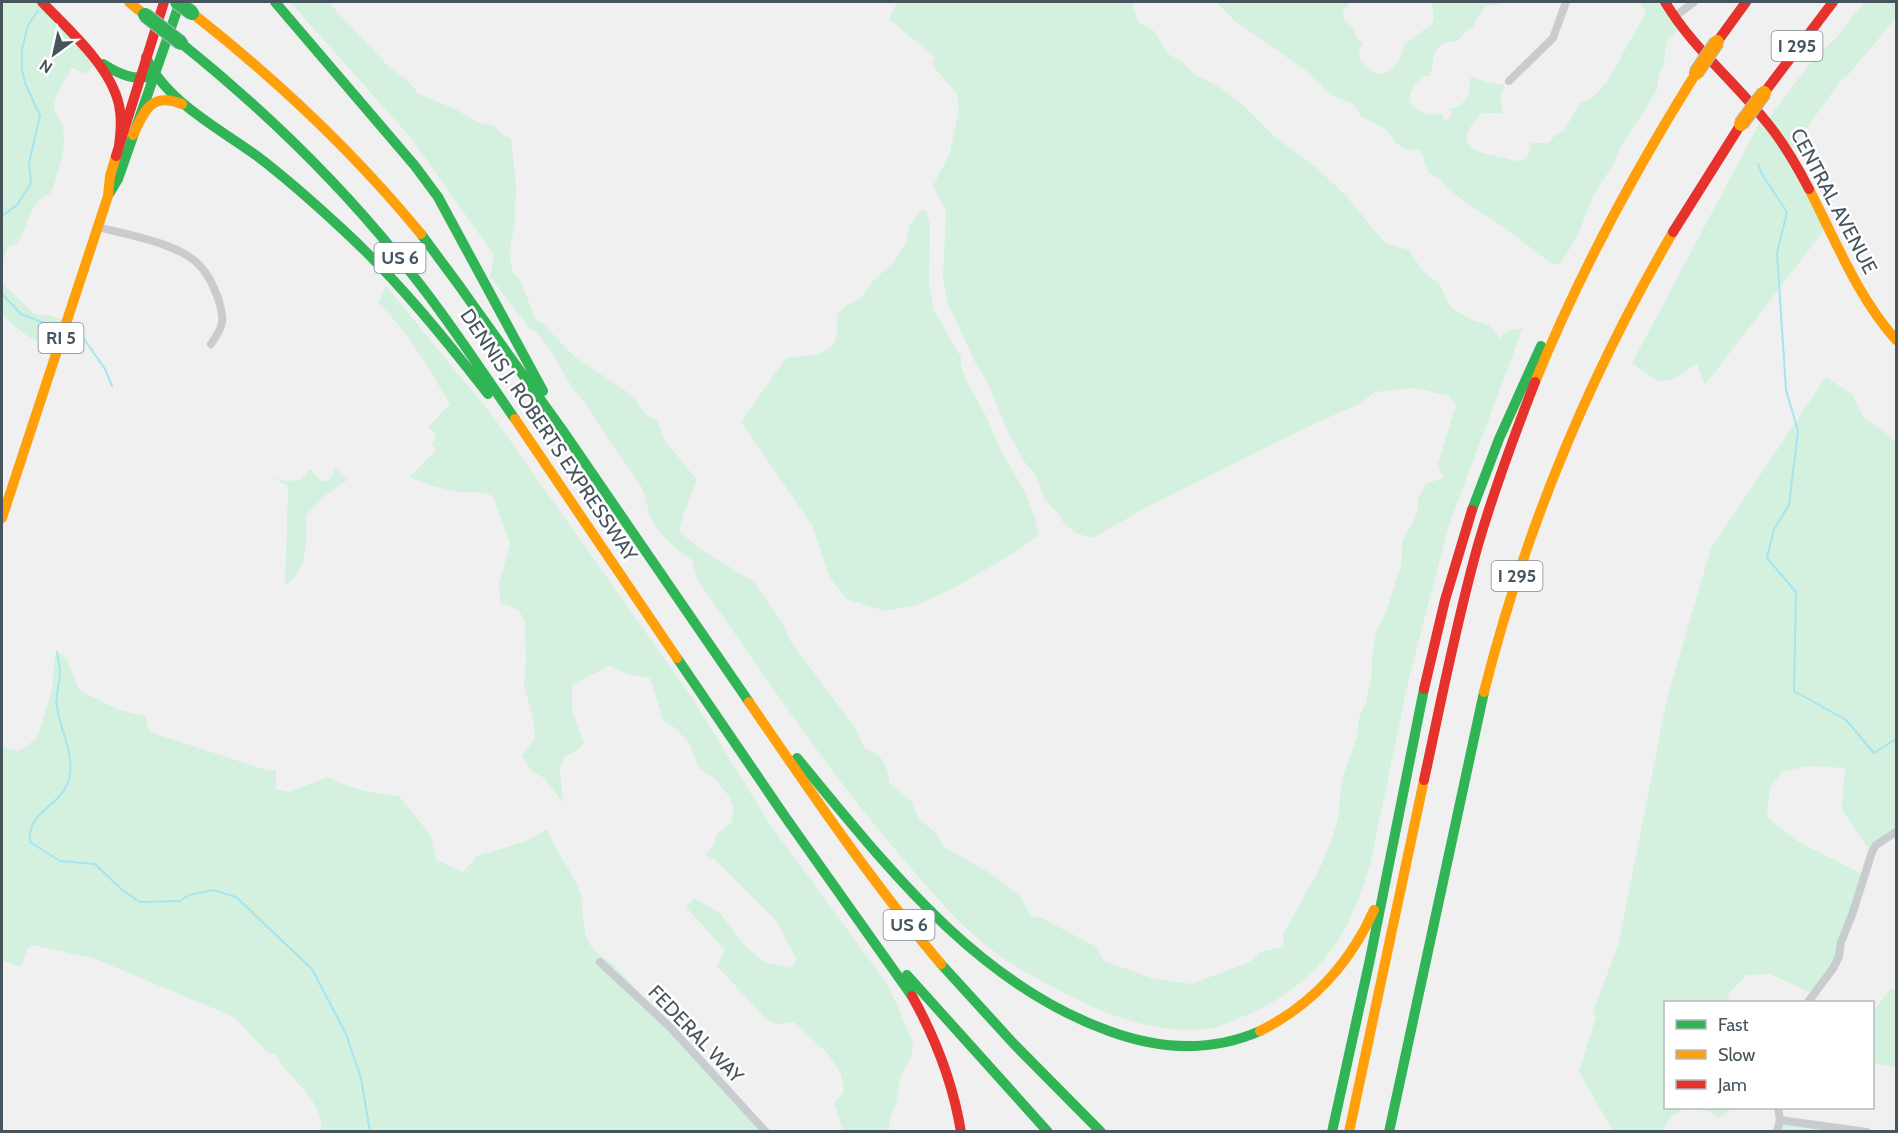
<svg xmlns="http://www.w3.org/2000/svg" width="1898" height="1133" font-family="Cabin,sans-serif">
  <rect width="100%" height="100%" fill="#f1f0f0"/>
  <path fill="#d3f1de" d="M2 2H40L98 63 83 74 75 68H72C67 77 59 88 56 97 50 113 61 115 63 128 67 150 58 173 51 193 32 199 26 227 18 244L10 245 6 250 2 265Z
    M290 2H328L390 68 407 80 419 94 453 108 478 122 495 126 501 133 511 139 516 184 515 222 509 254 513 272 520 280 536 320 543 324 575 357 626 391 635 399 645 414 657 421 665 441 697 480 684 512 679 531 699 548 754 582 782 622 791 642 856 729 865 749C884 754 887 766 890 784L911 801 918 818 936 833 944 847 990 873 1020 896 1031 916 1041 918 1095 946 1104 961 1152 978 1191 984 1250 962 1260 952 1283 947 1284 932 1320 868 1331 841 1338 819 1342 780 1357 736 1359 718 1366 702 1372 674V657L1376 632 1386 612 1401 565 1403 540 1417 514 1418 499 1425 484 1444 478 1438 464 1456 405 1449 396 1415 388 1375 392 1359 404 1316 423 1149 506 1093 538 1075 533 1062 521 1061 517 1044 498 1035 473 1027 466 1007 430 987 381 976 364 948 304 943 277 946 211 933 186 949 155 959 112 957 94 932 65 935 57 889 19 897 2H1132L1138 22 1154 31 1168 54 1183 62 1194 74 1216 85 1240 102 1277 139 1317 168 1347 197 1385 243 1409 250 1422 270 1439 284 1451 307 1472 320 1489 325 1500 338 1508 331 1523 328 1448 528 1409 678 1370 865C1364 886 1356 907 1346 927 1324 968 1282 1003 1239 1018 1230 1022 1221 1026 1212 1028 1165 1035 1119 1020 1078 1000 1042 982 1006 963 976 937 950 914 927 886 904 860 828 772 763 674 697 579L692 560C676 549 660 536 651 519 647 508 646 497 641 486L600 427 588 407 573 389 549 348 534 330H531L490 277 494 255 411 138Z
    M1216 2H1350L1343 12 1344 19 1354 29 1356 37 1363 44 1359 52 1360 60C1364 64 1371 71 1376 73 1392 78 1403 57 1404 44L1432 24 1434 18 1431 2H1503L1500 4 1486 6 1475 21 1474 26 1467 30 1458 40 1442 44 1435 52 1430 76H1423C1417 81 1407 93 1410 102 1414 111 1431 118 1440 113L1445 120 1450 118 1452 113 1448 109C1466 107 1470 95 1470 79L1472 77 1487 82 1503 85 1505 88 1500 96 1503 113H1481C1477 119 1467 128 1467 137 1467 151 1486 154 1496 156 1514 160 1528 169 1531 143H1549L1555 135 1564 131 1580 102 1592 98 1607 82 1646 12 1640 2H1668L1681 28 1666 42 1664 65 1659 73 1657 90 1621 147 1613 165 1593 195 1579 233 1561 263 1553 265 1502 226 1469 205 1449 189 1439 179 1428 172 1421 151 1403 148 1396 143 1385 129 1361 116 1352 103 1332 96 1305 70 1235 21Z
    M1864 2H1896V18L1848 75 1842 79 1790 151 1828 225 1705 385 1697 364 1672 380 1658 381 1632 363 1759 124 1763 119H1768L1814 58 1836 38Z
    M922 209 926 210 930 224 929 285 934 311 961 357V367L968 384 986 416 999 447 1025 492 1035 518 1039 535 1012 554 956 587 917 605 885 611 847 599 830 578 812 525 741 422 786 358C802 356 829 357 835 340 838 333 837 323 837 315L845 306 861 298 874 280 895 261 906 242 909 226Z
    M2 283 34 314 51 316 66 321 59 348C32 342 21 333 2 314Z
    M386 286 492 415 693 699 769 823 888 985 913 1042 911 1057 901 1076 896 1102 890 1118 889 1131H843L834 1103 844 1092 841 1074 829 1055 794 1022 778 1024 766 1019 717 966 725 950 686 907 694 898 720 913 745 946 766 963 791 968 797 960 777 922 713 858 711 860 705 854 713 847 716 835 731 823 734 809 729 796 714 778 699 769 689 743 674 727 663 720 650 678 627 674 610 666 572 684V712L584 743 577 750 564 757 560 768 563 803 544 778 532 771 522 756 535 738 533 718 524 685 526 661 525 623 519 610 505 604 501 605 499 583 510 544 493 496C481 491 472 493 460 492 443 489 426 485 410 477L436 450 432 444 436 435 428 427 450 404C428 368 409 332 378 303Z
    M1826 377 1853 395 1864 418 1891 437 1896 444V831L1871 852 1842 810 1843 783 1846 768 1810 766 1783 771 1770 787 1767 817 1797 841 1862 874 1837 961 1814 994 1770 974 1747 975 1728 994 1729 1002H1666V1108H1685L1670 1118 1662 1131H1613L1579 1072 1596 1016 1593 1012 1618 945 1667 699 1711 548Z
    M333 466 347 480 326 495 306 515C307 540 308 570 285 586L288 489 287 486 274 478 285 481 301 480 310 469 321 481H326C333 477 334 474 333 466Z
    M55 654H62L67 659 79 690 119 710 145 716 149 731 156 734 269 771 276 770V789L289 792 328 777C352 789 373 794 399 796L431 836 436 860 463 872 477 856 526 841 547 829C554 849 567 864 576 883 587 902 579 928 591 946 596 954 606 959 613 964L765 1131H321C321 1127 321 1121 320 1117 314 1093 286 1076 275 1054L267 1052 235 1018 227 1014 93 958 32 945 27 950 21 967 2 960V747L19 751 36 739 40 729 52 689Z
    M1891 988 1896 990V1067L1877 1064 1873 1067V1012Z
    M1687 1108H1733L1719 1118 1708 1111Z
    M1779 1122 1844 1132H1776Z"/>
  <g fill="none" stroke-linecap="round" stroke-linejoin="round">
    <path stroke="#a5e4f1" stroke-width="2" d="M1758 164 1763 176 1787 212 1777 253 1786 390 1798 431 1789 505 1774 529 1767 558 1796 592 1794 691 1846 720 1874 753 1896 739
      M2 216 17 205 31 183 29 163 40 116 25 83 22 69V49L28 25 38 11
      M2 294 21 314 58 328
      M72 333 82 336 105 369 112 386
      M57 652C58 659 60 667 60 675 59 685 55 697 57 707 60 730 73 750 70 774 65 808 27 807 30 842L60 861 95 864 121 889 140 902 180 901 189 895 213 890 236 897 312 969 346 1034 361 1078 370 1132"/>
    <path stroke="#c9cccf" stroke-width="8" d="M1674 17 1694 2
      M1509 81 1553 38 1566 2
      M98 227C127 235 180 243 200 266 209 275 213 286 218 298 225 320 224 326 211 344
      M600 962 670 1027 766 1132
      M1808 1002 1834 967 1839 956 1841 942 1852 915 1872 852 1876 845 1896 832
      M1780 1120 1867 1132
      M1777 1132 1780 1120 1778 1108"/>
    <path stroke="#30b455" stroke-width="10" d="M275 2 415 166 438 197 543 391
      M181 43C268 113 347 190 415 278 451 323 482 372 515 419
      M146 57C164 100 220 129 257 156 286 178 313 202 340 227 395 277 442 335 488 394
      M103 64C119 74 135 82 154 75
      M109 194 118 179 180 2
      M421 234 458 284 563 431 749 702
      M1472 510 1499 439 1541 346
      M677 658 786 818 912 996
      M797 758C885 864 975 983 1109 1031 1158 1049 1210 1053 1260 1031
      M941 964 1013 1043 1101 1132
      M907 975 1048 1132
      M1332 1132 1370 959 1424 689
      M1389 1132 1484 692"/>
    <path stroke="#ff9f0a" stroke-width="10" d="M129 2 145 15
      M192 13C276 79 353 151 421 234
      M133 135C145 110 151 92 182 104
      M1809 189C1836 241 1857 296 1896 340
      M1535 382C1579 274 1634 172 1696 73
      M515 419 677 658
      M2 518 108 196 110 176 116 156
      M1484 692C1525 530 1589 376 1673 232
      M749 702C810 791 871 881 941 964
      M1260 1031C1312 1005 1350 963 1374 910
      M1349 1132 1424 780"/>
    <path stroke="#e5322d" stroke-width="10" d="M42 2C68 29 111 67 119 105 122 118 121 132 119 146
      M1665 2C1692 47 1731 78 1764 119 1782 140 1796 164 1809 189
      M1717 42 1746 2
      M1764 93 1833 2
      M116 156 164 2
      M1673 232 1741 124
      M1424 689 1445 600 1472 510
      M1424 780C1441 702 1456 623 1478 545 1494 490 1514 436 1535 382
      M912 996C936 1039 953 1083 961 1132"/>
    <g stroke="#b4bac0" stroke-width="16" stroke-linecap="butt">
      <path id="fast-bridge" d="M177 2 192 13
        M145 15 181 43"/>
    </g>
    <g stroke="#b4bac0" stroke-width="16" stroke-linecap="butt">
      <path id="slow-bridge" d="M1696 73 1717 42
        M1741 124 1764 93"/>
    </g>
    <use href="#fast-bridge" stroke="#30b455" stroke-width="14"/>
    <use href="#slow-bridge" stroke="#ff9f0a" stroke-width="14"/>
  </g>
  <g text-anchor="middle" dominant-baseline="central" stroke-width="5" stroke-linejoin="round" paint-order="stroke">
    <g fill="#fff" stroke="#7e878e" stroke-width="1.5">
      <rect x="1771.5" y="31" width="51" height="30" rx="4.5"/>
      <rect x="374.5" y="243" width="51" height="30" rx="4.5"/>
      <rect x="38.5" y="323" width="45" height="30" rx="4.5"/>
      <rect x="1491.5" y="561" width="51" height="30" rx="4.5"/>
      <rect x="883.5" y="910" width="51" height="30" rx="4.5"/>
    </g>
    <g font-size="18" font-weight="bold" fill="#46545e">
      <text x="1797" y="46">I 295</text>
      <text x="400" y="258">US 6</text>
      <text x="61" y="338">RI 5</text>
      <text x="1517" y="576">I 295</text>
      <text x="909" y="925">US 6</text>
    </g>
    <g font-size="20" fill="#46545e" stroke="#fff">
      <text transform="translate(1834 201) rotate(62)">CENTRAL AVENUE</text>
      <text transform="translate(549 435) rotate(56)">DENNIS J. ROBERTS EXPRESSWAY</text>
      <text transform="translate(696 1034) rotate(46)">FEDERAL WAY</text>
    </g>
  </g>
  <rect width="1898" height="1133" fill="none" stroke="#46545e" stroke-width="6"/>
  <rect x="1664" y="1001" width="210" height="108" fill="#ffffff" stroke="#b5bbbf" stroke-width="1.5"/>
  <rect x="1676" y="1020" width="30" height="9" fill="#30b455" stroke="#b5bbbf" stroke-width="1.5"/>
  <text x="1718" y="1031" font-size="18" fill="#46545e">Fast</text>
  <rect x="1676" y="1050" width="30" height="9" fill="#ff9f0a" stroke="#b5bbbf" stroke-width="1.5"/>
  <text x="1718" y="1061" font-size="18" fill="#46545e">Slow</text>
  <rect x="1676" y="1080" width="30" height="9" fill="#e5322d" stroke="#b5bbbf" stroke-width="1.5"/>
  <text x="1718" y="1091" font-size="18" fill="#46545e">Jam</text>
  <g transform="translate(54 54) rotate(213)" stroke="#ffffff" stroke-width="4.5" paint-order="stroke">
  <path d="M0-4.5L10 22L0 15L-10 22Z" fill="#46545e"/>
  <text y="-9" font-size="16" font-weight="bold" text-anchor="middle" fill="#46545e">N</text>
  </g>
</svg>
